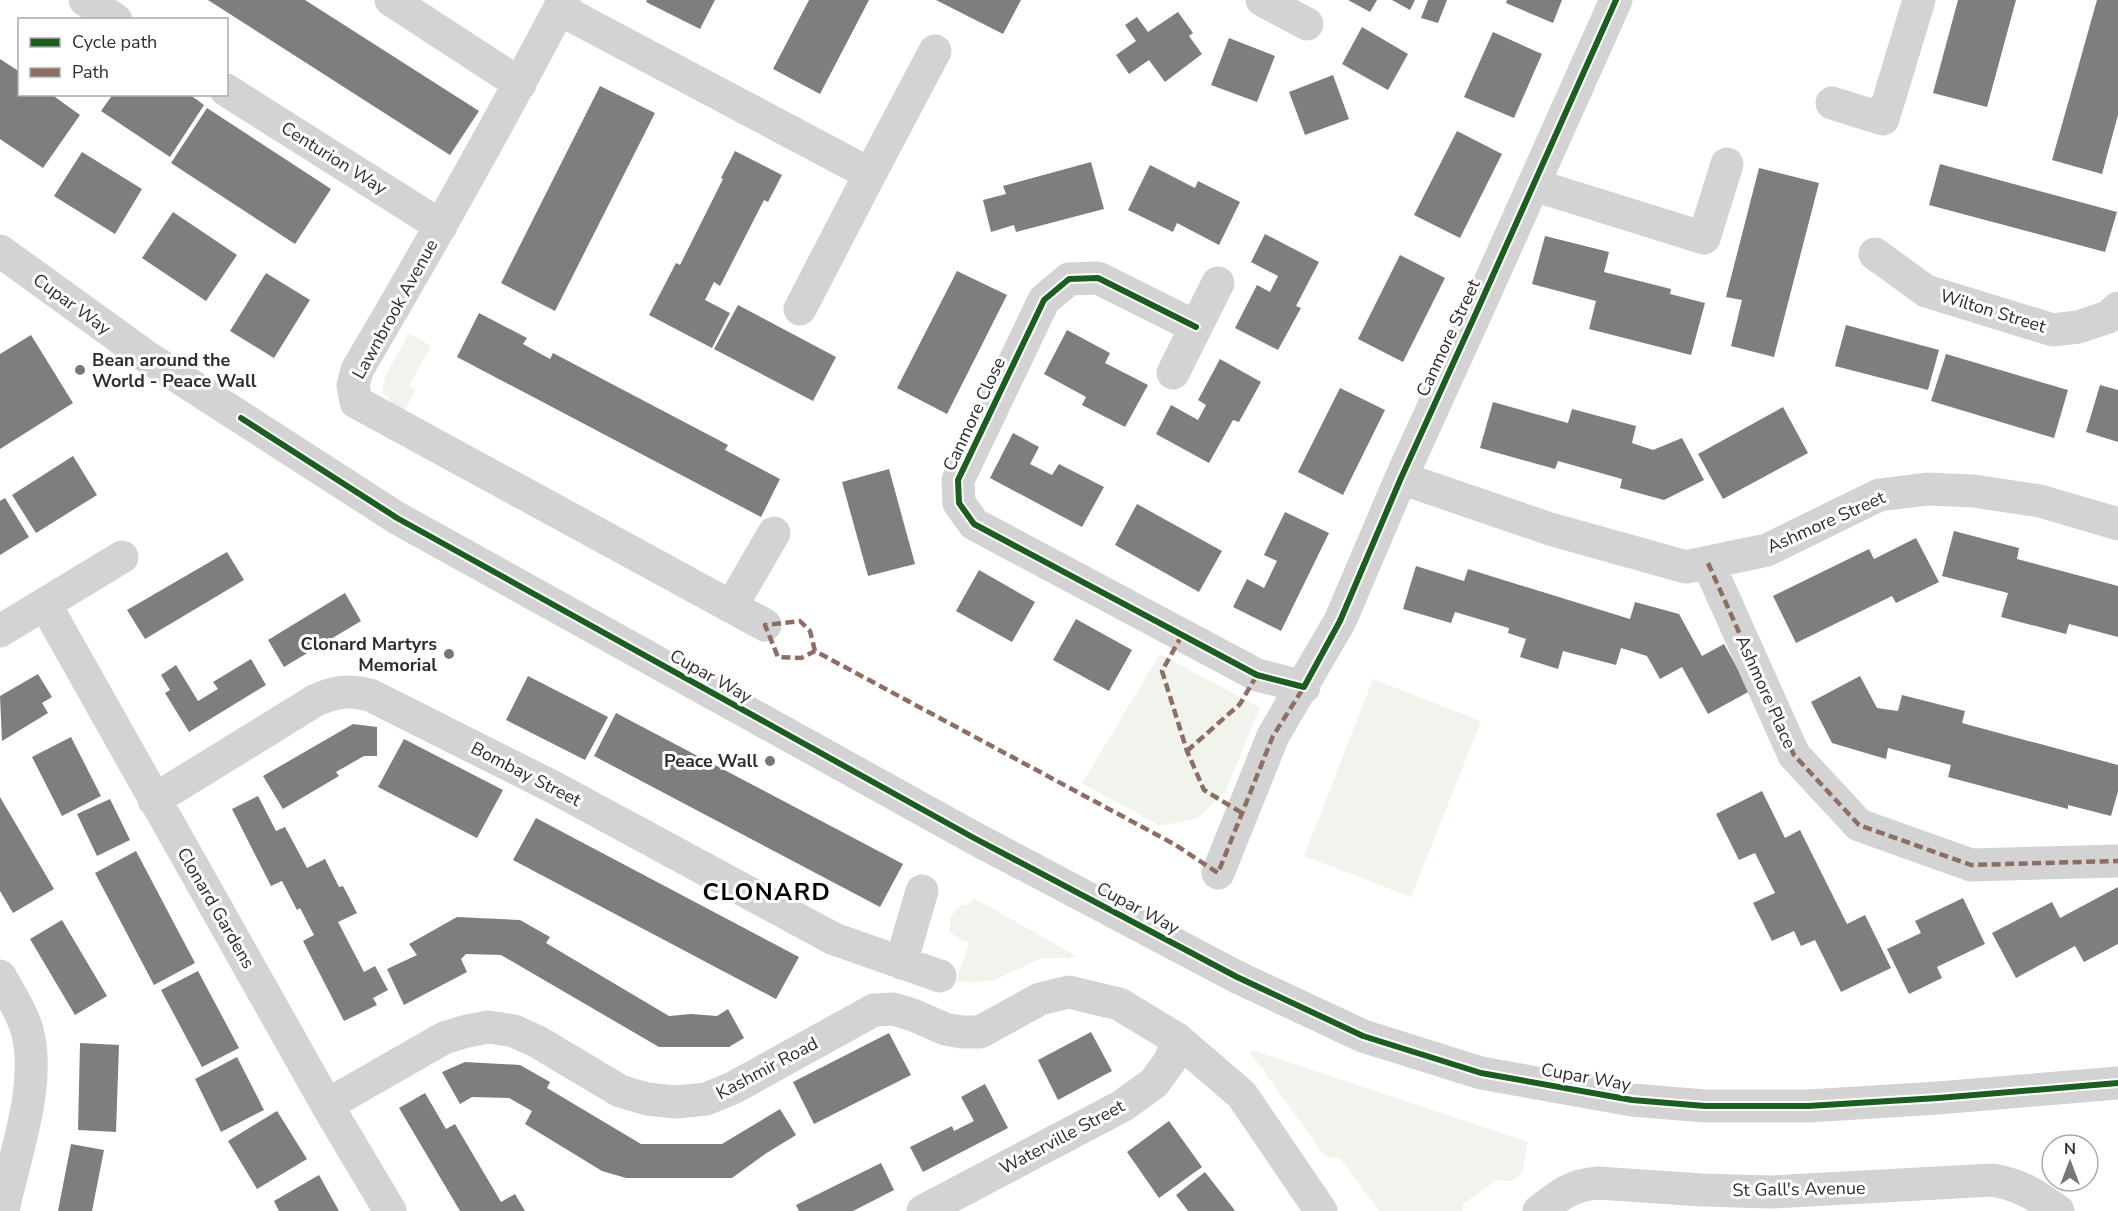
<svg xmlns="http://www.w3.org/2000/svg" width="2118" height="1211" font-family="'Nunito Sans',sans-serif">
  <rect width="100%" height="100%" fill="#fff"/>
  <path fill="#f1f4ec" d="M409 333 431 346 409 386 416 390 402 414 382 392 385 377Z
    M1160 654 1260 708 1225 792 1198 818 1160 826 1082 783Z
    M1373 679 1481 721 1411 897 1304 856Z
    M974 898 1078 957 1039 959 993 981 956 982 969 943 962 941 950 932V918L959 906 969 904Z
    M1249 1051H1255L1528 1142 1522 1174 1511 1181 1497 1180 1463 1204 1462 1211H1379L1341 1159 1325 1156Z"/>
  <path fill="#7e7e7e" d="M208 0H305L479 111 450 155Z
    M647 0H715L700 29 646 2Z
    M809 0H869L820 94 773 69Z
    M936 0H1021L1003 34Z
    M1348 0H1377L1370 12Z
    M1392 0H1415L1410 10Z
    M1428 0H1447L1438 23 1421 18Z
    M1507 0H1562L1553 23 1506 3Z
    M1958 0H2016L1987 107 1933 93Z
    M2097 0H2118V115L2102 174 2052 160Z
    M1178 12 1193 33 1189 36 1202 54 1165 82 1149 60 1129 74 1116 55 1136 41 1125 25 1137 17 1148 32Z
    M1362 27 1408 54 1388 90 1342 64Z
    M1493 32 1542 54 1514 118 1464 97Z
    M1229 38 1275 56 1257 102 1211 85Z
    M0 59 20 72V94H51L80 115 43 168 0 139Z
    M1333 75 1349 119 1305 135 1289 92Z
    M600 86 655 113 555 311 501 283Z
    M113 94H189L204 105 170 157 101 111Z
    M207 108 331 189 295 244 171 163Z
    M1457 131 1502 154 1460 238 1414 215Z
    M735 151 782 175 768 202 764 200 720 286 714 282 705 300 730 313 712 348 649 315 676 263 680 265 723 179 721 178Z
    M82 152 142 189 115 234 54 196Z
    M1091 162 1104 209 1016 232 1014 225 991 232 983 200 1006 194 1003 186Z
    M1940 164 2117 212 2105 252 1929 205Z
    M1150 165 1195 188 1198 181 1240 202 1219 245 1177 223 1173 232 1128 210Z
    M1759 168 1819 183 1774 357 1731 346 1742 300 1726 297Z
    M173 212 237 255 206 301 142 258Z
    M1265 234 1319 262 1296 306 1301 308 1278 350 1235 328 1257 285 1270 292 1278 276 1251 262Z
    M1545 236 1609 252 1604 272 1671 289 1670 294 1705 303 1691 355 1589 329 1596 301 1532 284Z
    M1400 255 1445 278 1403 362 1358 339Z
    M957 271 1007 295 947 414 897 388Z
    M266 273 310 300 274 358 230 331Z
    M738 305 836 357 813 401 714 349Z
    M479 313 527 338 523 344 550 359 553 353 728 445 725 450 780 479 761 517 457 357Z
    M1846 325 1939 350 1928 390 1835 366Z
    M1067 330 1110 353 1105 363 1148 385 1125 427 1082 405 1086 397 1044 374Z
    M31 335 73 403 0 449V354Z
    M1946 354 2068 390 2054 438 1931 401Z
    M1220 359 1261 382 1239 422 1233 420 1209 463 1156 434 1171 405 1198 420 1206 405 1198 400Z
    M2100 385 2118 390V442L2086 432Z
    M1340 388 1385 410 1343 495 1298 472Z
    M1493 402 1568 423 1572 409 1636 426 1632 443 1653 450 1682 438 1704 480 1664 500 1620 488 1622 479 1558 461 1555 469 1480 448Z
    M1783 407 1808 453 1723 499 1698 454Z
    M1013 433 1039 447 1030 464 1052 475 1059 464 1104 487 1082 527 990 478Z
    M73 456 97 495 36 533 12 495Z
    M889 469 915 564 868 576 842 482Z
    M5 498 29 537 0 555V501Z
    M1137 504 1222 551 1199 592 1115 545Z
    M1285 512 1329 533 1281 631 1233 607 1247 579 1264 588 1277 561 1264 555Z
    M1954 531 2019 548 2017 559 2118 586V637L2069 624 2066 634 2001 617 2008 593 1942 576Z
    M1916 538 1939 582 1896 603 1892 596 1796 643 1773 596 1869 549 1874 559Z
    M227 552 244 580 145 639 127 610Z
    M1416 566 1464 581 1468 569 1630 619 1635 602 1679 614 1702 656 1724 644 1750 691 1708 714 1682 667 1660 679 1647 656 1621 648 1616 665 1563 651 1558 669 1520 657 1526 639 1508 633 1509 628 1455 612 1451 623 1403 609Z
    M979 570 1035 602 1012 642 956 611Z
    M345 593 361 621 284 667 268 640Z
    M1076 619 1132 650 1109 691 1053 660Z
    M251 659 266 685 189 732 165 693 170 690 161 675 176 665 198 701 218 689 213 682Z
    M38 674 52 697 42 703 48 713 2 741 0 696Z
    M528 676 608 717 585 760 506 720Z
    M1860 676 1877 708 1898 711 1902 695 1965 711 1962 723 2118 765V791L2111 816 2068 805V809L1948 777 1951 765 1888 748 1886 759 1832 743 1811 702Z
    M616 713 903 864 880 907 594 756Z
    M353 724 377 727V756H364L336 772 339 776 283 809 263 776Z
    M71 737 101 796 62 816 32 757Z
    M404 739 503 790 477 838 378 787Z
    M1762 791 1785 838 1800 830 1847 924 1865 915 1891 968 1841 992 1815 940 1801 946 1794 931 1772 941 1753 903 1775 893 1755 853 1739 860 1716 814Z
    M258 796 276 831 285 827 307 868 325 859 339 887 343 886 357 913 338 922 364 972 375 966 388 990 373 998 377 1005 344 1021 303 941 314 935 300 908 297 910 282 881 271 886 232 809Z
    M0 797 54 889 13 913 0 891Z
    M110 799 130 840 97 856 77 814Z
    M536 818 799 957 776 999 513 860Z
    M136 851 195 963 154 985 95 873Z
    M2118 887V944L2084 962 2075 946 2016 978 1992 933 2052 902 2060 918Z
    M1963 898 1985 944 1937 967 1942 978 1909 994 1887 949 1921 933 1915 921Z
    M457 917 520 920 550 937 546 943 669 1016 691 1014 717 1016 728 1009 744 1038 729 1047H659L501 955 466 954 461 959 467 972 404 1005 387 969 417 955 409 944Z
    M62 920 107 996 75 1015 30 939Z
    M198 971 239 1048 202 1067 161 990Z
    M1091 1032 1112 1071 1058 1100 1038 1060Z
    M889 1033 911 1075 814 1124 793 1082Z
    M80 1043 119 1045 116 1132 78 1130Z
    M237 1057 264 1110 221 1132 195 1079Z
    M465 1062 520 1065 550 1082 547 1088 641 1144H722L780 1109 796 1135 765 1154 732 1178H626L602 1171 525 1124 532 1111 509 1098 472 1097 460 1104 442 1072Z
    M985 1084 1008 1128 923 1172 910 1147 952 1126 954 1131 974 1121 961 1097Z
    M425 1093 446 1129 455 1124 501 1202 515 1194 525 1211H460L399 1108Z
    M277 1111 307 1159 257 1189 228 1141Z
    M1169 1121 1202 1167 1159 1198 1127 1152Z
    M71 1144 104 1150 92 1211H58Z
    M881 1163 894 1190 853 1211H799L796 1205Z
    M1205 1172 1233 1208 1235 1211H1188L1176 1195Z
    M319 1175 339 1211H279L274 1201Z"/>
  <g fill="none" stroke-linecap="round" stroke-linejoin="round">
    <path stroke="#d3d3d3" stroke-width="33" d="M85 0 116 20
      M391 0 520 84
      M564 0C498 125 429 248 357 370L353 386 356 402 765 625
      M1262 0 1307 24
      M559 9 870 174 935 51
      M226 90 441 226
      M1832 103 1883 119 1919 0
      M1534 185 1704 238 1727 164
      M0 251 144 355 397 518 974 838 1237 977 1363 1036 1481 1073 1632 1100 1705 1106H1808L1938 1098 2118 1083
      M1875 254 1926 291 2053 330 2078 327 2108 317 2118 308
      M800 309 870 174
      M1196 327 1098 278 1069 279 1044 300 958 480 959 503 974 524 1257 675 1304 687
      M1173 373 1218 283
      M1401 478 1550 529 1686 567 1767 550 1879 495 1927 489 1974 491 2040 501 2118 524
      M1708 563 1794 755 1859 825 1971 865 2118 861
      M45 604 327 1105 390 1211
      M731 607 774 533
      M0 631 122 557
      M154 800 316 700C338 691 347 690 370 695L555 788 834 939 940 976
      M1218 873 1273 736 1340 621 1401 478 1481 302 1616 0
      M901 963 922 891
      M0 976C10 994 21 1010 27 1030 42 1085 14 1156 3 1211
      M327 1105 444 1038 467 1031 489 1027 514 1031 538 1042 620 1091 647 1099 675 1102 706 1099 733 1088 874 1010 893 1009 913 1015 945 1029 962 1032H980L1040 999 1069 992 1119 1004 1177 1039 1242 1095 1321 1211
      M923 1211 1122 1106 1154 1083 1170 1061 1177 1039
      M1539 1211C1560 1195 1571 1185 1598 1183L1702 1190 1771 1192 1993 1180C2023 1186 2034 1194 2058 1211"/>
    <path stroke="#8d6e63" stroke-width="4.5" stroke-dasharray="9 4.5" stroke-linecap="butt" d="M1708 563 1794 755 1859 825 1971 865 2118 861
      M1182 635 1162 671 1187 751 1204 790 1242 813
      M815 651 810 631 800 621 765 625 778 657 801 658 815 651 1174 844 1218 873 1273 736 1304 687
      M1187 751 1240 704 1257 675"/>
    <g stroke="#fff" stroke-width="10">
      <path id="cycleway" d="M1196 327 1098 278 1069 279 1044 300 958 480 959 503 974 524 1257 675 1304 687 1340 621 1401 478 1481 302 1616 0
        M241 418 397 518 974 838 1237 977 1363 1036 1481 1073 1632 1100 1705 1106H1808L1938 1098 2118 1083"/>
    </g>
    <use href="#cycleway" stroke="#1b5e20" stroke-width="6"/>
  </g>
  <g fill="#777" stroke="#fff" stroke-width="2">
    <circle cx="80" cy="370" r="6"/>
    <circle cx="449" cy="654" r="6"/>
    <circle cx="770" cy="761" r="6"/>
  </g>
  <g text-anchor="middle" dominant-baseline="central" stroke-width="6" stroke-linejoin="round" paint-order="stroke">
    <g font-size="18" fill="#2e2e2e" stroke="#fff">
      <text transform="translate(334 158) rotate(32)">Centurion Way</text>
      <text transform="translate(72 304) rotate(36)">Cupar Way</text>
      <text transform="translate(395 309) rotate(-61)">Lawnbrook Avenue</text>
      <text transform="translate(1993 311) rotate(17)">Wilton Street</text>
      <text transform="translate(1448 338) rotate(-65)">Canmore Street</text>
      <text transform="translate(974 414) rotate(-65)">Canmore Close</text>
      <text transform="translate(1826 522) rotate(-24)">Ashmore Street</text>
      <text transform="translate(711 676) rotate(29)">Cupar Way</text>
      <text transform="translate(1766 692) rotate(66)">Ashmore Place</text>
      <text transform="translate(526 774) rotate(27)">Bombay Street</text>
      <text transform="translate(216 908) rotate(60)">Clonard Gardens</text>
      <text transform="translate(1138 908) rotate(28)">Cupar Way</text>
      <text transform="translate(767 1068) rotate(-28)">Kashmir Road</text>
      <text transform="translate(1586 1077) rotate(10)">Cupar Way</text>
      <text transform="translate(1062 1137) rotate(-28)">Waterville Street</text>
      <text transform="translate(1799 1189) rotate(-1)">St Gall's Avenue</text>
    </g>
    <g font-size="18" font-weight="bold" fill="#2e2e2e" stroke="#fff" text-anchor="end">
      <text x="92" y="360" text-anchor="start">Bean around the<tspan x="92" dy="21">World - Peace Wall</tspan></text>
      <text x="437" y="644">Clonard Martyrs<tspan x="437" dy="21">Memorial</tspan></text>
      <text x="758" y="761">Peace Wall</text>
    </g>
    <g font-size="24" font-weight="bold" letter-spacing="1.5" fill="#000" stroke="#fff">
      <text x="767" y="892">CLONARD</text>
    </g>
  </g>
  <rect x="18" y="18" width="210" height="78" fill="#ffffff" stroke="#ababab" stroke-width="1.5"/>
  <rect x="30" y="38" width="30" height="9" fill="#1b5e20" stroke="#ababab" stroke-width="1.5"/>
  <text x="72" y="48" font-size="18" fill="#2e2e2e">Cycle path</text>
  <rect x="30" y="68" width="30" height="9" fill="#8d6e63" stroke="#ababab" stroke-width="1.5"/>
  <text x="72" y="78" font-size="18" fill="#2e2e2e">Path</text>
  <g transform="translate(2070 1163)"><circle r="28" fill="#ffffff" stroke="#ababab" stroke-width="1.5"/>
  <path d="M0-4.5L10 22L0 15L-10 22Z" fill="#777777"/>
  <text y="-9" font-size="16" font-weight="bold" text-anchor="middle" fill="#2e2e2e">N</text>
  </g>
</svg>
